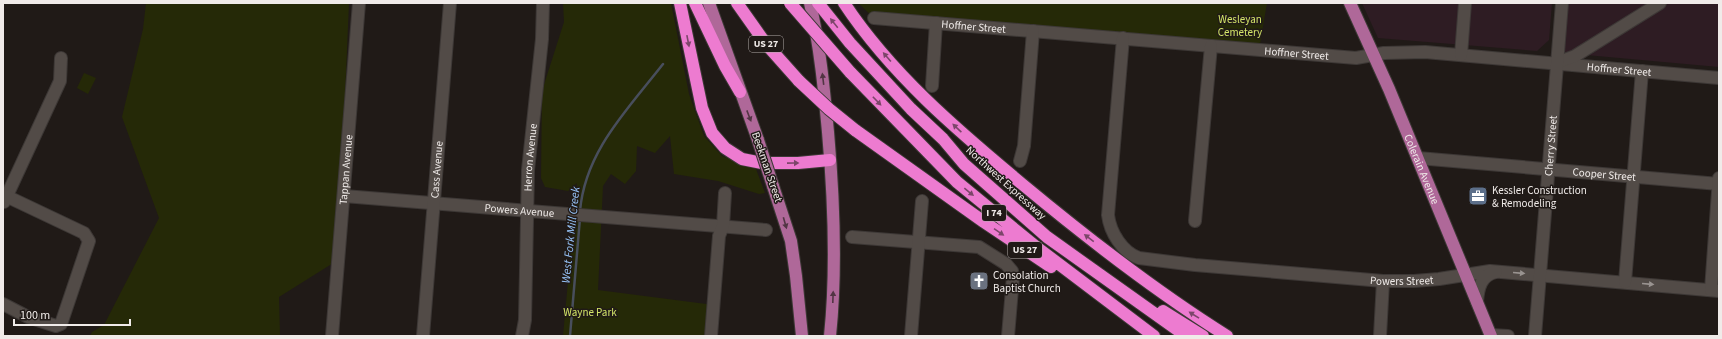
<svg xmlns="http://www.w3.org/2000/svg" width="1722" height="339" font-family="'Source Sans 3',sans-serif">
  <rect width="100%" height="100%" fill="#201a17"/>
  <path fill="#2e1c23" d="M1362 3H1552L1549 40 1537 51 1378 38Z
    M1568 3H1719V67L1564 53Z"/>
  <path fill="#252907" d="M146 3H349L338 260 279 297 280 336H90L92 332 104 325 159 218 122 117 143 29Z
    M563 3H671L689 94 704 136 722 156 756 169 765 193 759 194 718 181 674 174 670 136 655 153 637 146 636 171 625 184 611 174 603 186 598 290 714 305 711 336H563L577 183 568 191 545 187 541 178 542 91 564 22Z
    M858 3H1267L1259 50 874 18Z
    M84 73 96 78 88 94 77 88Z"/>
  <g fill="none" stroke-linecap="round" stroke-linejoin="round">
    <path stroke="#484e5c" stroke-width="2.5" d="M580 211C585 151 628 109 663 64
      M570 336 580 218"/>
    <g stroke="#3d3836" stroke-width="14">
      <g id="minor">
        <path id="s1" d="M874 18 1356 58 1384 53 1425 52 1719 78"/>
        <path id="s2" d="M1123 38 1108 215C1110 232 1122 252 1139 258L1195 265 1383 281H1414L1439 279 1490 271 1719 291"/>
        <path d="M1461 55 1465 3"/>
        <path d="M1559 62 1575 56 1660 3"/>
        <path d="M932 86 936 23"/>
        <path id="s3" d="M1418 158 1719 184"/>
        <path d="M1020 161 1024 146 1033 31"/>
        <path id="s4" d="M344 196 766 230"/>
        <path d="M4 202 60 81 61 58"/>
        <path d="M1195 221 1211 46"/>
        <path d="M852 237 979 247 1006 264 1012 271 1013 277 1008 336"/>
        <path d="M1625 282 1642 71"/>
        <path d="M1711 290 1719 178"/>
        <path d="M1477 302C1478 288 1481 275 1496 272"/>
        <path d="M3 304 28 317 56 326 61 324 89 241 84 233 6 196"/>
        <path d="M1491 335 1508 336"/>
        <path id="s5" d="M332 336 359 3"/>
        <path id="s6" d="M423 336 450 3"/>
        <path id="s7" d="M522 336 525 320 528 170 542 39 543 3"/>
        <path d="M711 336 719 236 723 226 725 193"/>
        <path d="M911 336 922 201"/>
        <path d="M1380 336 1383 281"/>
        <path id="s8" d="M1535 336 1562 3"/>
      </g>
    </g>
    <g stroke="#3d3836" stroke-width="14">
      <g id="major">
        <path d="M709 3 758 140"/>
        <path d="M810 3C820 46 824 89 828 132 834 200 837 269 830 336"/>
        <path id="s9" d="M1350 3 1389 89 1491 336"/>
        <path d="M773 186 791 241 796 276 802 336"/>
      </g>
    </g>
    <g stroke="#3d3836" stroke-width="14">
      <path id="highway" d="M680 3 702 108 712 133 725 148 742 159 762 163H798L830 160
        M695 3 725 66 740 92
        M737 3 766 44 799 81
        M818 3 850 43 911 109 943 139 964 164 1047 237 1186 336
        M844 3C891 74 957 130 1022 184 1087 238 1155 291 1227 336
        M850 72 957 182 1035 246 1154 336
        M855 130 984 222 1051 267
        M1163 311 1203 336"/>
    </g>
    <use href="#minor" stroke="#524b47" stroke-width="12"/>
    <use href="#major" stroke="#af6899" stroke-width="12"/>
    <use href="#highway" stroke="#ed7bd0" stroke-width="12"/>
    <g stroke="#3d3836" stroke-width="14" stroke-linecap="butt">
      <path id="major-bridge" d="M758 140 773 186"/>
    </g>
    <g stroke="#3d3836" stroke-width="14" stroke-linecap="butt">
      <path id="highway-bridge" d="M790 3 850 72
        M799 81 829 109 855 130"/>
    </g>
    <use href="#major-bridge" stroke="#af6899" stroke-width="12"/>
    <use href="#highway-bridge" stroke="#ed7bd0" stroke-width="12"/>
  </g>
  <defs><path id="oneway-solid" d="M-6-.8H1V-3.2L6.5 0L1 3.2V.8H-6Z"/></defs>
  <g fill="#7c466a">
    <use href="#oneway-solid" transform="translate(834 23) rotate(-129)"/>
    <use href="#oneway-solid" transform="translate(688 41) rotate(79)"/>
    <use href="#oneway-solid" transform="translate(887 57) rotate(-131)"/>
    <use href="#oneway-solid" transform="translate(877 101) rotate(46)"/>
    <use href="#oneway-solid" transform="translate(957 128) rotate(-137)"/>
    <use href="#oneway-solid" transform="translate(793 163) rotate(-1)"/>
    <use href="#oneway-solid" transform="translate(969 192) rotate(39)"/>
    <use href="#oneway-solid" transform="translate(999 232) rotate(34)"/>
    <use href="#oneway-solid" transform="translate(1089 238) rotate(-143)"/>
    <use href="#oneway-solid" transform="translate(1194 315) rotate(-148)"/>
  </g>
  <g fill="#523544">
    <use href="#oneway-solid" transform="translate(823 79) rotate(-97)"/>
    <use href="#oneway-solid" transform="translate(749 116) rotate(69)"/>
    <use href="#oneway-solid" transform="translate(785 223) rotate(74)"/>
    <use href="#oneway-solid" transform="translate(833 297) rotate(-88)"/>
  </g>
  <g fill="#999390">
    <use href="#oneway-solid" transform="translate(1519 273) rotate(5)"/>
    <use href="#oneway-solid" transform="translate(1648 284) rotate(5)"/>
  </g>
  <defs>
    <g id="office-square" transform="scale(1)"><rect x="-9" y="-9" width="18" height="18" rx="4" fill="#5c6f8a" stroke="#201a17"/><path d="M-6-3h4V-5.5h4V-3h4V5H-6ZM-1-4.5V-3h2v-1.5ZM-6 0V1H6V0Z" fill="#fff"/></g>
    <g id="church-square" transform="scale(1)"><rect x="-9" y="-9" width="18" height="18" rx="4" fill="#6b7280" stroke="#201a17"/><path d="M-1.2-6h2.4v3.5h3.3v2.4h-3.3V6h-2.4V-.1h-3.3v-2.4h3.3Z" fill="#fff"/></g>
  </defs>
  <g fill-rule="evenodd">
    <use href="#office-square" x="1478" y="196"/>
    <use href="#church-square" x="979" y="281"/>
  </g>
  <g text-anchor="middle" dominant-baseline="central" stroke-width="3" stroke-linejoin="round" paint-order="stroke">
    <g fill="#201a17" stroke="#b2acaa" stroke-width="1">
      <rect x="749" y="36" width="34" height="16" rx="3"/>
      <rect x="982" y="205" width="24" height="16" rx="3"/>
      <rect x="1008" y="242" width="34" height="16" rx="3"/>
    </g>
    <g font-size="10" font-weight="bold" fill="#f0ebe9">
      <text x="766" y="44">US 27</text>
      <text x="994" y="213">I 74</text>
      <text x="1025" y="250">US 27</text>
    </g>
    <g font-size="11" fill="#d4e568" stroke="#201a17">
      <text x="1240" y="19">Wesleyan<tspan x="1240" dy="13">Cemetery</tspan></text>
      <text x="590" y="312">Wayne Park</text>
    </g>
    <g font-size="11" fill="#f0ebe9" stroke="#201a17">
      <text stroke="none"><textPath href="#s1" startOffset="100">Hoffner Street</textPath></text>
      <text stroke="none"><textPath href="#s1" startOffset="424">Hoffner Street</textPath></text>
      <text stroke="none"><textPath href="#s1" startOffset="748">Hoffner Street</textPath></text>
      <text stroke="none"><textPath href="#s8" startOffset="191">Cherry Street</textPath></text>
      <text stroke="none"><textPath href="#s7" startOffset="179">Herron Avenue</textPath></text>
      <text transform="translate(767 167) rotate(71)">Beekman Street</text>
      <text stroke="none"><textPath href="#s9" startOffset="181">Colerain Avenue</textPath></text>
      <text stroke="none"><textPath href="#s5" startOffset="167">Tappan Avenue</textPath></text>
      <text stroke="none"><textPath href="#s6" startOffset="167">Cass Avenue</textPath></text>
      <text stroke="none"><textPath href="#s3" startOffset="187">Cooper Street</textPath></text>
      <text transform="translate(1006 183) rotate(42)">Northwest Expressway</text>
      <text stroke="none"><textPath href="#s4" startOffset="176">Powers Avenue</textPath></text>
      <text stroke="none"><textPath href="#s2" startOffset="497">Powers Street</textPath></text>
    </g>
    <g font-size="11" fill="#f0ebe9" stroke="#201a17" text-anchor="start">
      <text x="1492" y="190">Kessler Construction<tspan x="1492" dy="13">&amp; Remodeling</tspan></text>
      <text x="993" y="275">Consolation<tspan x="993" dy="13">Baptist Church</tspan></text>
    </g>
    <g font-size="12" font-style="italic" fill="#97c4f9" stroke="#201a17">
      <text transform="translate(571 235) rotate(-84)">West Fork Mill Creek</text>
    </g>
  </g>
  <rect width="1722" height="339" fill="none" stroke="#f0ebe9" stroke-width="8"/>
  <path d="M14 319v6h116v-6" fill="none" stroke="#f0ebe9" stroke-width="2"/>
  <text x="20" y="319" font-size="12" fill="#f0ebe9" stroke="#201a17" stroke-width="3" paint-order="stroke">100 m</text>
</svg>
